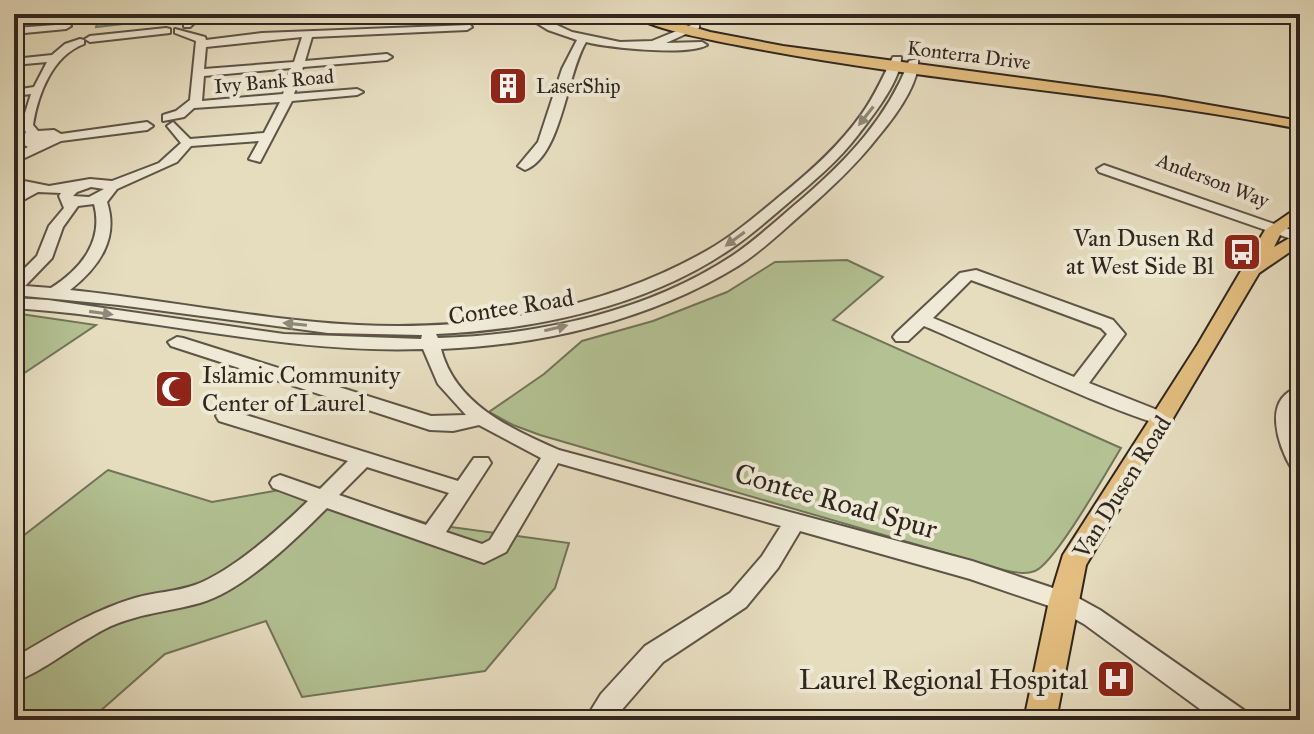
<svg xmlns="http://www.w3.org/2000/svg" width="1314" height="734" font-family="'IM FELL Great Primer',serif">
  <rect width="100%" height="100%" fill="#e6ddbf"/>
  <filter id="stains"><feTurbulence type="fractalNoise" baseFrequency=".0025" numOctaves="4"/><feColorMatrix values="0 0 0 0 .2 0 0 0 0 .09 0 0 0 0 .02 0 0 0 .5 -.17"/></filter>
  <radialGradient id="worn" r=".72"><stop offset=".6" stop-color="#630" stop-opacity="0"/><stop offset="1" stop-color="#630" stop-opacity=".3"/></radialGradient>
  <path fill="#b3c193" stroke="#727459" stroke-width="2" d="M847 260 883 277 833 320 1121 448C1107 471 1055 563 1035 571 1025 575 1014 572 1004 570L540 435 513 425 489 412 544 374 582 341 653 321 727 292 775 262Z
    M14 313 96 325 14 380Z
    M108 470 212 502 308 485 429 524 569 543 555 588 485 671 302 697 266 621 165 654 90 720H14V543Z"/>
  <path fill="#97bdad" stroke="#6e8174" stroke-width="2" d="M107 14H169L167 19 96 27 98 18Z"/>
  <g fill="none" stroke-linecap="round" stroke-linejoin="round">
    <g stroke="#5e5447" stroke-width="4">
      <path id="minor" d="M193 14H204L190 27H184V23Z
        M522 14H533L572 32 620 42 652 41 696 23 699 24V28L666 43 702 42 707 45C688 56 610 48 586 42 566 75 562 156 525 170L518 166 538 142 562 69 577 40 548 30Z
        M69 24 71 26 66 29 14 34 15 28Z
        M470 25 472 27 467 30 312 37 305 61 387 54 392 57 387 60 303 67 294 94 357 89 363 92 357 95 292 101 260 162 249 159 259 141 191 146 177 162 117 189 107 202C119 239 99 267 70 290 166 300 262 320 358 325 478 331 603 310 708 250 734 235 757 215 780 196 810 172 839 146 861 115 875 96 883 76 893 57H901C902 79 872 117 858 135 838 161 813 182 788 203 768 220 748 238 726 252 643 307 534 330 436 334L438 338C539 335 647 312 732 256 757 239 779 218 803 198 848 159 887 118 909 61L918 59C920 84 893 119 877 138 855 166 830 189 804 212 782 231 762 251 738 266 650 320 543 345 441 349 455 404 511 429 559 450L972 561 1071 594 1100 610 1245 711 1249 720H1215L1084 624 1055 608 970 579 800 531 778 568 746 607 663 662 613 720H585L601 694 645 646 730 593 762 556 781 526 558 463 506 552 484 563 327 508C296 539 243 591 200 603 168 612 134 614 105 629 74 645 46 670 14 682V658C53 635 91 611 135 598 154 592 176 592 195 585 233 571 279 529 308 501L273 488 270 483 273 478 280 475 320 489 348 461 219 421 216 416 219 411H233L458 481 474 458H488L491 463 446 532 482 544 490 540 541 458 479 425 453 431 430 430 171 346 168 342 177 337 183 338 431 416 466 415 438 384 423 349C285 354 151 317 14 308V298L48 300 284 334 421 339 422 335 328 333 119 305 14 295V279L37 256 49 226 64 208 59 196 61 193 38 192 14 205V195L24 189 14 187V179L49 186 90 179 112 181 159 163 181 143 167 126 173 122 190 139 264 133 280 102 194 108 184 117 163 121V115L176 111 190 100 196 41 175 33V29L205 37 206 40 262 33ZM302 37 294 62 204 69 206 47ZM291 68 283 94 202 101 204 76ZM91 187 104 189 89 197 73 196 77 192ZM94 204C104 241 81 269 51 288L25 286 52 258 63 227 78 206ZM367 467 449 493 426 525 339 495Z
        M166 28 170 29V33L90 42 85 39 90 36Z
        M80 39 84 40V44C52 56 38 94 33 125L38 131 54 130 61 134 147 122 153 126 147 130 61 141 14 163V154L28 147 21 143 26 132 21 126 31 94 14 96V90L34 87 47 62 14 65V59L52 55 65 44Z
        M1104 165 1300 233V242L1099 172 1097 169Z
        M976 270 1113 320 1125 334 1089 383 1170 415 1173 420 1170 425C1151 430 958 340 924 326L908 341H896L893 337 896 333 960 273ZM971 280 1101 328 1107 334 1074 377 933 318Z
        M1300 387V404L1295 419 1300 446V473L1293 471C1279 448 1260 398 1300 387Z"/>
    </g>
    <g stroke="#30261f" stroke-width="4">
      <path id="major" d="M630 14H648L710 32 783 46 1163 97 1300 121V129C1121 94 938 83 758 49 728 43 654 31 630 14Z
        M1300 206V219L1281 233 1274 247 1300 232V245L1259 273 1086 565 1056 720H1024L1049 601 1063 555 1198 344 1265 230Z"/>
    </g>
    <use href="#minor" fill="#efe9d5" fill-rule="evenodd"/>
    <use href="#major" fill="#e3be80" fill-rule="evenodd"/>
  </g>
  <defs><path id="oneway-solid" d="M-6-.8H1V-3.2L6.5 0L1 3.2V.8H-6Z" transform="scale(2)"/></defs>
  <g fill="#90887a">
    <use href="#oneway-solid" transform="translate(866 116) rotate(128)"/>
    <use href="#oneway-solid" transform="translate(735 239) rotate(144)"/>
    <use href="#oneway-solid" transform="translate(101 313) rotate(8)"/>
    <use href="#oneway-solid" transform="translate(295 324) rotate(-174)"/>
    <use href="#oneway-solid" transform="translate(556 328) rotate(-13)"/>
  </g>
  <defs>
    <g id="building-square" transform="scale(2)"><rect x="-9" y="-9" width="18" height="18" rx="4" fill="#8f2418" stroke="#efe9d5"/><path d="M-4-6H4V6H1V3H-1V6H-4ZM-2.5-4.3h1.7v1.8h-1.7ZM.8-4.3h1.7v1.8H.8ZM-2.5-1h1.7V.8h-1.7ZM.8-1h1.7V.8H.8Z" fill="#fff"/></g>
    <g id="bus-square" transform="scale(2)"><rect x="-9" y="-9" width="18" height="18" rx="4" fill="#8f2418" stroke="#efe9d5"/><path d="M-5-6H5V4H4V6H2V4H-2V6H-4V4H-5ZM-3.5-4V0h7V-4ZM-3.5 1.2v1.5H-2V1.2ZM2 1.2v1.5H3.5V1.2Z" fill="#fff"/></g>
    <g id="mosque-square" transform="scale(2)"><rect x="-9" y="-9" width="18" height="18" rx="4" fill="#8f2418" stroke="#efe9d5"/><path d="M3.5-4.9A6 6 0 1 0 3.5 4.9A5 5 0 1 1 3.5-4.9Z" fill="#fff"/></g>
    <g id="hospital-square" transform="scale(2)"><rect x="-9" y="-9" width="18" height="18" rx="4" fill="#8f2418" stroke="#efe9d5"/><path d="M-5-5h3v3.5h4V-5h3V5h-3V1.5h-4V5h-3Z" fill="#fff"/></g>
  </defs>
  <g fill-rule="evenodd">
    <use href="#building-square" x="508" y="86"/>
    <use href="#bus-square" x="1242" y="252"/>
    <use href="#mosque-square" x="174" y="389"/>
    <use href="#hospital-square" x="1116" y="679"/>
  </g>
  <g text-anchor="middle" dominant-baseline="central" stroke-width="8" stroke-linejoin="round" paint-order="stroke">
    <g font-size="20" fill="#30261f" stroke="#efe9d5">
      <text transform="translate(969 55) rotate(7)">Konterra Drive</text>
      <text transform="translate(274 81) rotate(-5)">Ivy Bank Road</text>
      <text transform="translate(1213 180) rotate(21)">Anderson Way</text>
    </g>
    <g font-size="20" fill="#30261f" stroke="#efe9d5" text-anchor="start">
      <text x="536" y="86">LaserShip</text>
    </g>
    <g font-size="24" fill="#30261f" stroke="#efe9d5" text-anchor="end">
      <text x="1214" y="238">Van Dusen Rd<tspan x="1214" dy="28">at West Side Bl</tspan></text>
      <text x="202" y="375" text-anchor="start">Islamic Community<tspan x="202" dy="28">Center of Laurel</tspan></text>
    </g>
    <g font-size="24" fill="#30261f" stroke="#efe9d5">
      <text transform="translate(511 307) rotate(-9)">Contee Road</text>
      <text transform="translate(1122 487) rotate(-58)">Van Dusen Road</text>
    </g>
    <g font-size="28" fill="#30261f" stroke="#efe9d5">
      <text transform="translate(836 501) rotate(16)">Contee Road Spur</text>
    </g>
    <g font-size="28" fill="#30261f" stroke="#efe9d5" text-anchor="end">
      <text x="1088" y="679">Laurel Regional Hospital</text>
    </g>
  </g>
  <rect width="1314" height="734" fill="none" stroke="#e6ddbf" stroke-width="48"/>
  <rect x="16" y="16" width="1282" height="702" fill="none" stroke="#30261f" stroke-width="4"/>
  <rect x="24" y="24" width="1266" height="686" fill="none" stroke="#30261f" stroke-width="2"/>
  <rect width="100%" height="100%" filter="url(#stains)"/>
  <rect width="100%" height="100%" fill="url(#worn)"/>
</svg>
